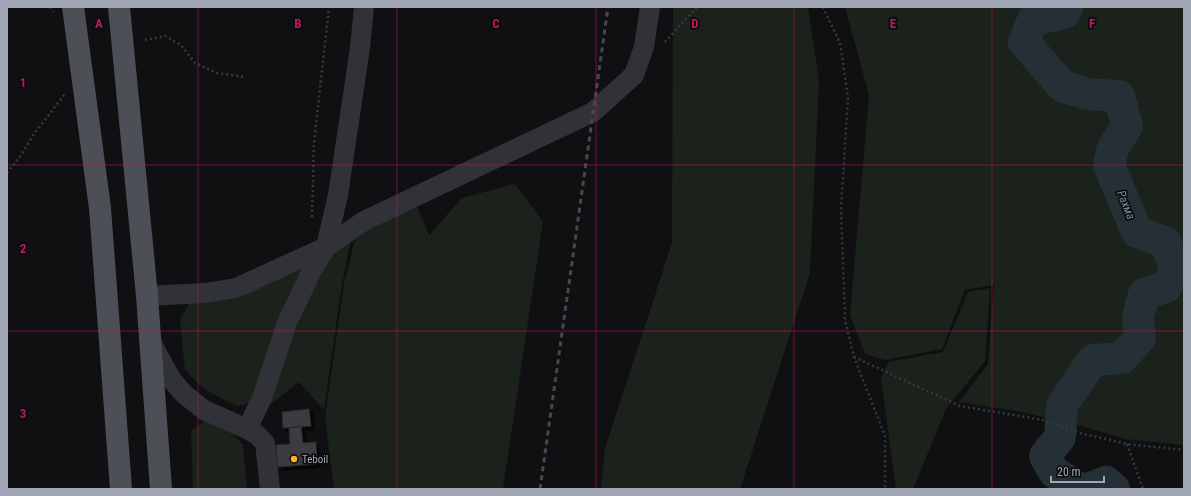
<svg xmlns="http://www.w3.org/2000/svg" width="1191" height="496" font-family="'Roboto Condensed',sans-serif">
  <defs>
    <filter id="shadow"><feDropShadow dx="3.5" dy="3.5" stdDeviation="0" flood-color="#0009"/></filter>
  </defs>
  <rect width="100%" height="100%" fill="#101012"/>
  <path fill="#1a221b" d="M673 7H808L819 81 810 273 740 489H601L605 448 672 243Z
    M845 7H1062L1061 9 1027 16 1018 45 1061 92 1086 100 1113 102 1121 125 1108 148 1104 174 1134 237 1158 246 1169 267 1161 284 1138 292 1131 320 1132 335 1120 353 1087 356 1056 401 1055 420 1017 411 959 402 988 364 994 285 965 290 942 349 885 360 865 354 850 315 869 95Z
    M1072 7H1184V445L1125 439 1068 422V408L1096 364H1123L1144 340 1143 318 1151 298 1167 292 1183 272 1170 236 1141 226 1114 161 1133 132 1124 92 1087 89 1066 80 1030 39 1037 24 1067 18Z
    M515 184 543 221 503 489H334L325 417 344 284 356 236 416 204 429 235 462 198Z
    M352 234 342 284 324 410 299 382 270 405 280 366 322 266Z
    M306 260 252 402 238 406 224 400 203 388 185 370 180 319 191 301Z
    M990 288 985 361 946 409 913 489H896L881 378 888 362 943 352 968 292Z
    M207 420 225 426 243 445 247 489H193L191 430Z"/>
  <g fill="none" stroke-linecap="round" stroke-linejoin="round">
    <path stroke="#252f36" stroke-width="32" d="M1067 7 1064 13 1033 20 1024 42 1062 86 1087 94 1119 96 1127 126 1113 148 1109 165 1137 232 1165 242 1176 268 1166 287 1144 294 1138 317 1140 338 1122 358 1093 360 1062 405 1060 437 1045 456 1054 472 1080 489
      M1088 489 1106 482 1114 489"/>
  </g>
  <path fill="#3a3b40" stroke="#2a2a2e" filter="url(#shadow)" d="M309 409 311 426 283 428 282 412Z
    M301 426 303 443 316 442 317 464 278 467 276 445 290 444 289 428Z"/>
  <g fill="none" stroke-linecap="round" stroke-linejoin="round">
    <path stroke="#37393e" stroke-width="2.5" stroke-dasharray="2 3" stroke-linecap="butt" d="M50 7 53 12
      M823 7 840 43 848 97 841 210 845 320 854 357 885 436V489
      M145 40 165 36 181 45 195 63 217 73 245 77
      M665 42 697 7
      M7 173 21 155 34 134 65 94
      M312 217 314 143 329 7
      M854 357 960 406 1043 420 1080 433 1127 444 1184 450
      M1127 444 1143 489"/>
    <path stroke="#313237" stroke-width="20" d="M147 296 205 293 236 288 326 247 364 221 593 112 634 75 644 47 650 7
      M151 342 171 379 184 394 204 410 247 429 257 435 265 443 270 489
      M247 429 262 398 287 323 312 270 326 247 338 195 360 48 364 7"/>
    <path stroke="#4c4f56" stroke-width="22" d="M73 7 100 208 121 489
      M119 7 147 296 161 489"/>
    <path stroke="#46484e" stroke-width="3" stroke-dasharray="5 4" stroke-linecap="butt" d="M540 489 608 7"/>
  </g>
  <path fill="none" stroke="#c2185b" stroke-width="1" stroke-opacity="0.55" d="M198 7V489M397 7V489M596 7V489M794 7V489M992 7V489M7 165H1184M7 331H1184"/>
  <circle fill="#ffb21b" stroke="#0b0b0d" stroke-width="1.5" cx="294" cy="459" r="4"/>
  <g text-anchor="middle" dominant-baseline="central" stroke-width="3.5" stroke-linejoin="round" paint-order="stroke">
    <g font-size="11" fill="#a0a6b4" stroke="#0b0b0d" text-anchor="start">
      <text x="302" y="459">Teboil</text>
    </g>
    <g font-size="12" font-style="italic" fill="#7295b4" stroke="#0b0b0d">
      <text transform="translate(1126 205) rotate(68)">Рахма</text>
    </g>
  </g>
  <g font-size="13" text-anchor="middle" font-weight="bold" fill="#c2185b" stroke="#0b0b0d" stroke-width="3.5" stroke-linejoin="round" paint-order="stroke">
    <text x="99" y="28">A</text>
    <text x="298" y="28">B</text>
    <text x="496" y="28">C</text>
    <text x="695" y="28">D</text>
    <text x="893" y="28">E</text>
    <text x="1092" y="28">F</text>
    <text x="23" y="87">1</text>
    <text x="23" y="253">2</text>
    <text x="23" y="418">3</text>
  </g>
  <rect width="1191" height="496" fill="none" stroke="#a0a6b4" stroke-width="16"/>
  <path d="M1051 476v6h53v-6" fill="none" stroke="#a0a6b4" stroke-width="2"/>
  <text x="1057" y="476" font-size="12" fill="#a0a6b4" stroke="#0b0b0d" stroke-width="3" paint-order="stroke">20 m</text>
</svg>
